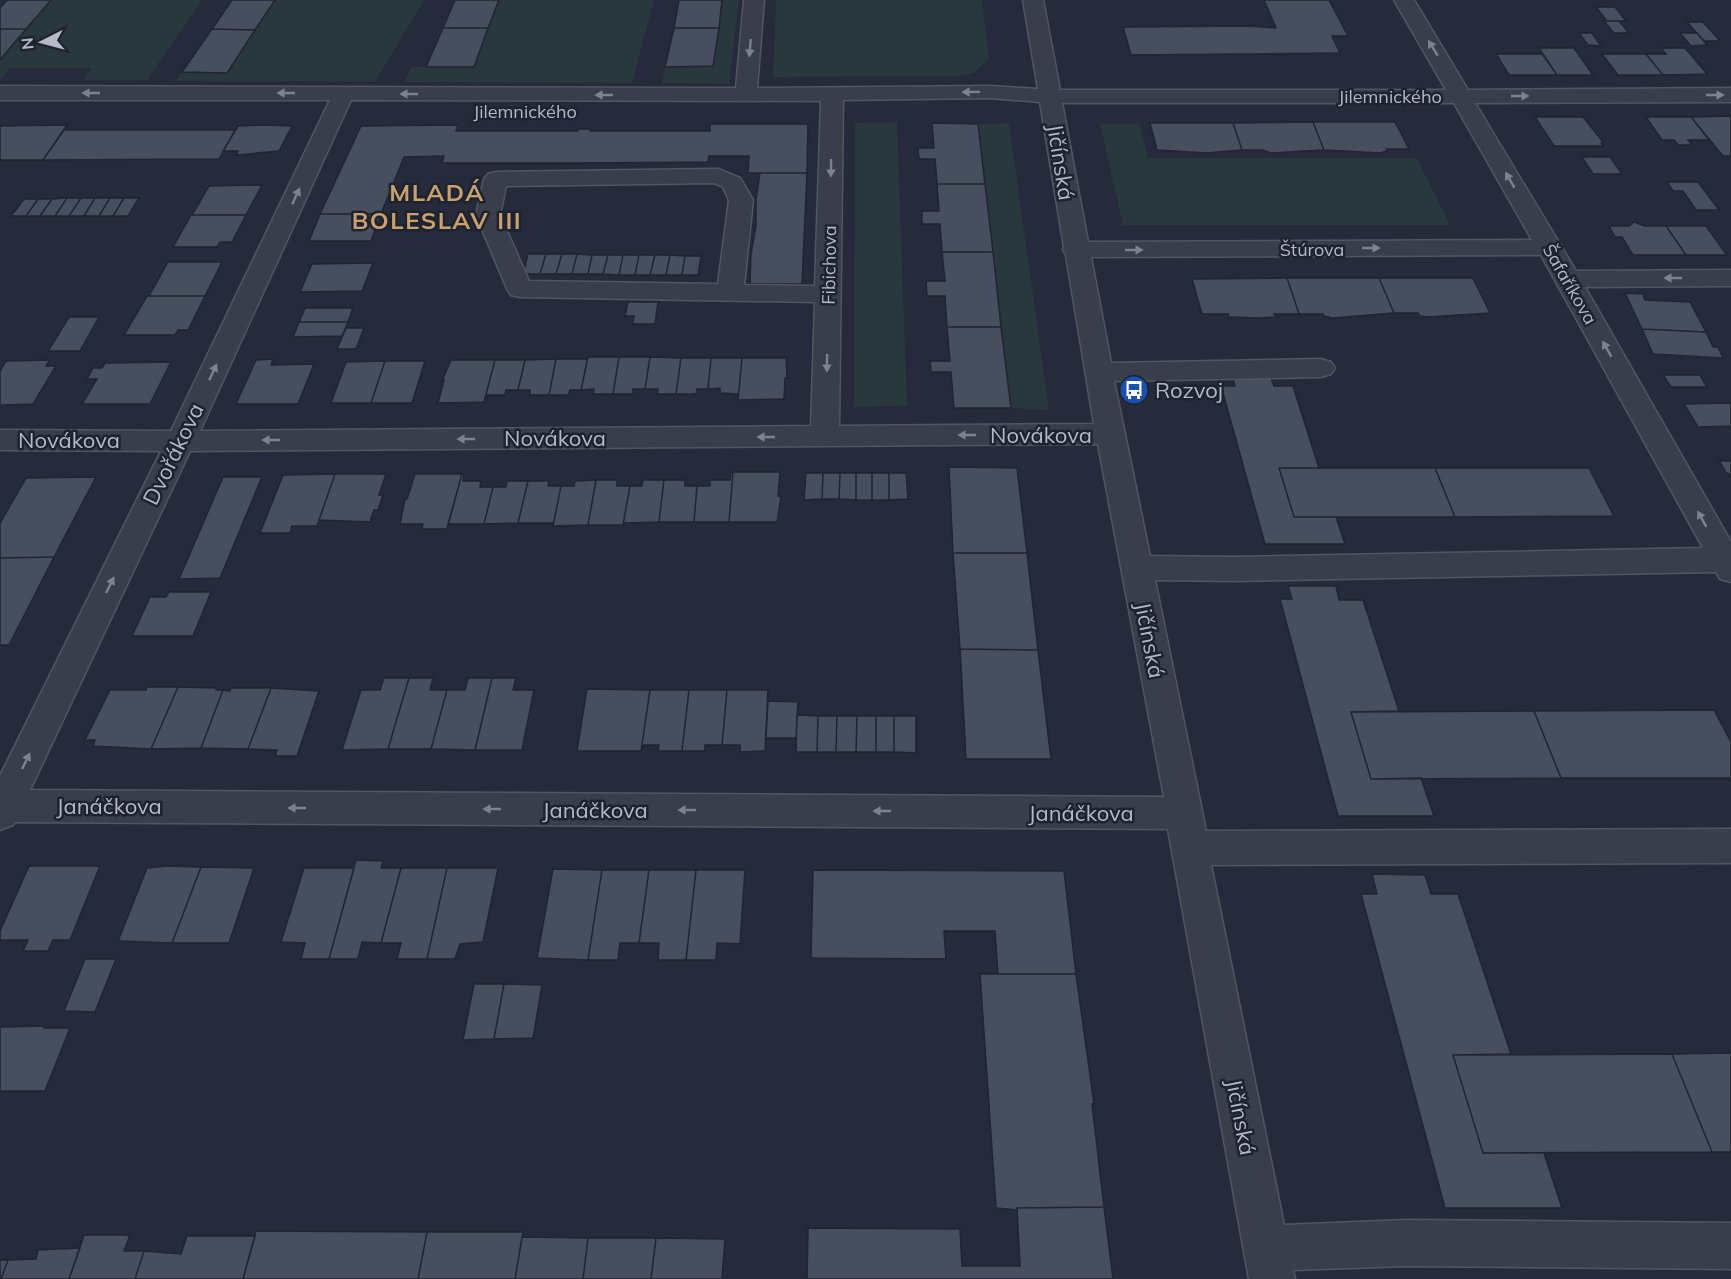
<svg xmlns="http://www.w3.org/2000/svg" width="1731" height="1279" font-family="Mulish,sans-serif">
  <rect width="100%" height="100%" fill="#252b3a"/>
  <path fill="#28383c" d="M51 0H202L147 80H84L92 68H10L0 80V60Z
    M275 0H424L375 82 176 81 182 72H227Z
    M499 0H654L632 83 405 82 411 67H474Z
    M722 0H739L729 84 662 83 665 67 713 66Z
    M776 0H982L989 59 973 73 958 76 773 77Z
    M897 122 907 406 854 407 855 123Z
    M1009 123 1049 410 1011 408 978 124Z
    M1100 124H1139L1148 158H1417L1450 225H1123Z"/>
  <path fill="#474e5e" stroke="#202531" stroke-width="1.5" d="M7 0H51L26 29H0V8Z
    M232 0H275L255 30 212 29Z
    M455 0H499L488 28H443Z
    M679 0H722L719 28H674Z
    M1264 0H1329L1348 36H1332L1340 53 1131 55 1123 27 1249 26 1276 28Z
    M1596 7H1615L1626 21H1607Z
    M1604 21H1619L1629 33H1614Z
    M1687 22H1703L1720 41H1704Z
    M443 28H488L474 67H426Z
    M674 28H719L713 66 665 67Z
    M0 29H26L0 60Z
    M212 29 255 30 227 73 182 72Z
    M1579 33H1592L1601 46 1588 45Z
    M1680 33H1697L1707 45 1691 46Z
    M1539 48H1574L1593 75H1557Z
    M1661 48H1685L1707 74 1663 75 1646 54H1666Z
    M1496 54H1542L1557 75H1509Z
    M1602 54H1646L1663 75H1618Z
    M1731 116V156H1723L1691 117Z
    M1535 117H1583L1603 142 1601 143 1603 146H1554Z
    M1646 117H1691L1709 140H1688L1692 145H1678L1674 140H1662Z
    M1313 122H1395L1409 149H1386L1387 151 1380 153 1324 150Z
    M1313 122 1324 150 1271 153 1263 150H1242L1233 123Z
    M932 123 978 124 985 184H937L935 159H919L918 148H934Z
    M1150 123H1233L1242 150 1206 153 1157 150Z
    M710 124H808L807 173H748L749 156H709L708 162 581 163H442L444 156 404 157 381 214H320L361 126 458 125 456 131H578V129H590V131H710Z
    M67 125 43 160H0V126Z
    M238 126 263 125 292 126 279 151 236 155 238 151H223Z
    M64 130H235L219 159 43 160Z
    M1582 157H1610L1622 174H1593Z
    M760 173H807L802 284H750L751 254 756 226V200Z
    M1667 182H1698L1719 210H1696L1683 191H1673Z
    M937 184H985L993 252H942L940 224H922V211H939Z
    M262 185 246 215H192L209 186Z
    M67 198H81L69 216H55Z
    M67 198 55 216H40L52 199Z
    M81 198H95L84 216H69Z
    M95 198H110L99 216H84Z
    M110 198H124L113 216H99Z
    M124 198H139L128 216H113Z
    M24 199H38L26 216H11Z
    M38 199H52L40 216H26Z
    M320 214H381L371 241H309Z
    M191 215H246L232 242H220L217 247H173Z
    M1634 222 1645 226H1666L1686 255H1633L1622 237H1615L1609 226H1629Z
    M1666 226H1706L1727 255H1686Z
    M942 252H993L1001 327H947L945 296H927L926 281H945Z
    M528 254H546L540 274H523Z
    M546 254H562L556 274H540Z
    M562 254H577L572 274H556Z
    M577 254 592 255 588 274H572Z
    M592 255H608L603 274H588Z
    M608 255H623L619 275 603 274Z
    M623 255H639L635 275H619Z
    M639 255H655L650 275H635Z
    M655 255H670L666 275H650Z
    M670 255 685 256 682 275H666Z
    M685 256H701L698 275H682Z
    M168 262H222L205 296H149Z
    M373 263 362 291 300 292 312 264Z
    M1287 278 1299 314H1274L1276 317 1258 318 1229 317 1228 314H1202L1192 279Z
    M1287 278H1379L1394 313 1333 318 1324 316 1323 314H1299Z
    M1379 278H1473L1490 313 1428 317 1420 316 1418 313H1394Z
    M1625 293 1643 294 1645 300 1690 302 1706 332 1642 329Z
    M147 296H205L188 330H178L175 335H124Z
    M628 302H658L655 324H633L634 316H625Z
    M305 308H353L348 322H299Z
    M69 317H99L80 351H48Z
    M299 322H348L342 336 293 337Z
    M947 327H1001L1011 408H954L951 372H931L930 361H950Z
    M346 328H364L356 349H337Z
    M1642 329 1706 332 1713 347H1718L1723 358 1653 354Z
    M588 357H619L613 394H593L594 389 581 390Z
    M588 357 581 390H570L568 395H549L556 359H586Z
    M619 357H650L645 389H633V394H613Z
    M650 357 681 358 676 394H657L658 389H645Z
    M681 358H711L708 389H697L696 394H676Z
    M711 358H742L738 400V394L720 393V388L708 389Z
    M742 358H786L787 378H785L784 399 738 400Z
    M273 359 271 365 314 364 298 404H236L256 360Z
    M556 359 549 395H530V390H518L525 360Z
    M50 360 46 366H56L33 404 2 405 0 407V371L6 361Z
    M451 360H495L484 402 438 403 444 380 442 381Z
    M495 360H525L518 390H506L505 395H486L484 402Z
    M385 361 371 403H331L346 362Z
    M385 361H425L412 403H371Z
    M171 362 150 404H82L97 379H87L93 368H102L105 363Z
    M1663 375H1700L1707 387H1671Z
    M1232 376H1270L1274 386H1293L1319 468H1279L1294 517H1336L1345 544H1265L1221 386H1235Z
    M1731 403V426L1698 427 1684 404Z
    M1719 461H1731V474H1727Z
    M949 467 1017 468 1027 553H953Z
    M1279 468H1435L1455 517H1294Z
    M1435 468H1589L1614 516 1455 517Z
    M731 472H733L729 522H694L697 486H710V480H730Z
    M733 472H780L778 496 781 497 777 522H729Z
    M806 473H823L822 499 804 500Z
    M823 473H840L839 499H822Z
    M840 473H856V500L839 499Z
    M856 473H872V500H856Z
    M872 473H889V500H872Z
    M889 473H906L908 499 889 500Z
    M335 474H386L379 495H383L378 510H374L370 522 319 520Z
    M335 474 317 526H292L290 533H260L283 475Z
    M415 474H462L447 529H422L423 524H400L405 499H407Z
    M462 474H464L463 481H481L480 487H493L484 524H448Z
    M96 477 54 557 0 558V523L26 478Z
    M223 477H262L220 578 179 579Z
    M596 480H617V486H630L623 525H588Z
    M596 480 588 525 553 526 561 486H574L575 481Z
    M643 480H664L659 522 625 523 623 525 630 486H642Z
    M664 480H685V486H697L694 522H659Z
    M507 481H528L518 523 484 524 493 487H506Z
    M528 481H549L548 486H561L553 526 552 523H518Z
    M953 553H1027L1038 650 960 649Z
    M54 557 9 645H0V558Z
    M1288 586H1336L1339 600H1363L1399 711 1351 712 1371 779 1421 778 1434 816H1338L1280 599H1292Z
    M169 592H211L193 636H132L150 597H166Z
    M960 649 1038 650 1051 759H966Z
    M384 678H409L388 749 342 750 361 690H380Z
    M409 678H433L430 690H447L431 749H388Z
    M468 678H492L475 750 431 749 447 690H465Z
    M492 678H516L513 690H534L522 750H475Z
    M147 687H178L151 749 93 746 95 740H87L82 746 110 690H146Z
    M178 687 217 688 216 690H223L201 748 151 749Z
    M231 688H271L248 749 201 748 223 690 230 691Z
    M271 688 319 691 297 756H275L277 750 248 749Z
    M587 689 650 690 641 751H577Z
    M650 690H689L682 751H658L659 745H644L641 751Z
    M689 690H727L722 745H705V751H682Z
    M727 690H768L765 751 740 752V745H722Z
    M768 701 798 702 796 738H766Z
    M1714 710 1731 742V778H1561L1534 711Z
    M1534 711 1561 778 1371 779 1351 712Z
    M797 715 818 716 817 752H796Z
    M818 716H837L836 752H817Z
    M837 716H857L856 752H836Z
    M857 716H876V752H856Z
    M876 716H894V752H876Z
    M894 716H916V753L894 752Z
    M356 860 383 861 381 868H401L381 943 362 942 358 959H329Z
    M29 866H100L70 940H53L48 951H23L28 940H0V931Z
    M167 866 201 867 172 943 118 941 147 868Z
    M201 867 254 868 229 943H172Z
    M304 868H354L329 959H301L305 943 281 942Z
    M401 868H447L427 959H397L401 943H381Z
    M447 868H498L483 942 460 944 455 959H427Z
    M553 869 602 870 588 960 537 958Z
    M602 870H649L639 943H620L618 960H588Z
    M649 870H696L686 960H658L659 943H639Z
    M696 870H745L740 944 717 943 716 960H686Z
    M813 870 1064 871 1076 974H998L995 931H944L946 959 813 958 811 957Z
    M1372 874 1425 875 1431 894H1458L1511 1054 1453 1055 1483 1153H1544L1562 1208H1445L1361 894H1377Z
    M85 959H116L95 1012 64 1011Z
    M980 974H1076L1094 1104H1092L1104 1207 1017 1208V1210L996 1208Z
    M474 984H504L494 1039 463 1040Z
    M504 984 542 985 533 1038 494 1039Z
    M44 1026V1028H70L45 1091H0V1027Z
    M1731 1053V1152H1712L1672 1054Z
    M1672 1054 1712 1152 1483 1153 1453 1055Z
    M1104 1207 1113 1279H807L808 1228 960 1229 962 1266H1020L1017 1208Z
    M256 1231 427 1232 418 1279H243Z
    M427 1232H523L515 1279H418Z
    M84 1235H130L124 1251H144L135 1279H69Z
    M187 1236H255L243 1279H135L144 1251 181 1254Z
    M522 1237 588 1238 583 1279H515Z
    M588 1238H656L651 1279H583Z
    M656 1238 725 1239 722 1279H651Z
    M80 1248 69 1279H1L8 1260 36 1259 38 1250Z
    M0 1260H8L1 1279H0Z"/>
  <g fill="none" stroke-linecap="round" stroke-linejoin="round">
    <g stroke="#515662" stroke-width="3">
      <path id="minor" d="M744 0H764L757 88 990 86 1038 89 1023 0H1043L1060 90H1446L1394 0H1414L1468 90 1731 88V102L1475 103 1576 271 1731 270V286L1585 287 1731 542V582L1720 579 1716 572 1235 581 1155 580 1206 831 1731 829V863L1211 865 1284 1225 1406 1220 1731 1223V1269L1406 1266 1293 1270 1295 1279H1249L1168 829 15 822 13 825 0 830V776L161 451 0 450V430L171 431 330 100H0V86L736 88ZM990 98 1040 102 1064 247 1063 250 1066 255 1094 424 839 426 843 100ZM351 100 821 101 815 286 744 285 753 200 740 178 718 169 496 172 488 174 484 179 476 215 507 289 511 295 520 297 815 302 811 426 200 431ZM1062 103H1454L1532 240 1088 242ZM714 183 723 187 729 200 718 284 529 281 500 215 506 186ZM1541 255 1703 548 1235 557 1150 556 1114 381 1321 377 1331 374 1335 368 1331 362 1321 359 1111 363 1091 257ZM1098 444 1164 797 30 790 190 451Z"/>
    </g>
    <use href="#minor" fill="#393e4a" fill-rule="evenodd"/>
  </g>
  <defs><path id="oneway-solid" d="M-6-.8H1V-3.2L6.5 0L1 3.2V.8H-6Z" transform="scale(1.5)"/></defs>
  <g fill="#7d828e">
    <use href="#oneway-solid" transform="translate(750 48) rotate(95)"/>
    <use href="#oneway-solid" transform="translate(1433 48) rotate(-121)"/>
    <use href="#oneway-solid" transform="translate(971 92) rotate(179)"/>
    <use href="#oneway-solid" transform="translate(91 93) rotate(-180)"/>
    <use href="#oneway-solid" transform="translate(286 93) rotate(-180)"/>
    <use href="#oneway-solid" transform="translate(409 94) rotate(-180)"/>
    <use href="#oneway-solid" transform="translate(604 95) rotate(-180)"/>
    <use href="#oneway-solid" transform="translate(1715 95)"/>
    <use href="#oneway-solid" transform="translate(1520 96)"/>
    <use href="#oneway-solid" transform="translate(831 168) rotate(91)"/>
    <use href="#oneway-solid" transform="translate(1510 180) rotate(-120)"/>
    <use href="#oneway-solid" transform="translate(296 196) rotate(-65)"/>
    <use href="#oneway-solid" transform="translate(1371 248)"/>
    <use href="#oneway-solid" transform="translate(1134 250)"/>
    <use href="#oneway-solid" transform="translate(1673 278) rotate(180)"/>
    <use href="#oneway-solid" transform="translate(1607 349) rotate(-119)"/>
    <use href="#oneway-solid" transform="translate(827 363) rotate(91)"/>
    <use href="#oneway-solid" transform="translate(213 372) rotate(-65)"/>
    <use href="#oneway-solid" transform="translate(967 435) rotate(180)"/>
    <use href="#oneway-solid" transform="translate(766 437) rotate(180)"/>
    <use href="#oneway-solid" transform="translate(466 439) rotate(180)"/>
    <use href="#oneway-solid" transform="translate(271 440) rotate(180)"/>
    <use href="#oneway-solid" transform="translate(1702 519) rotate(-119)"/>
    <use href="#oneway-solid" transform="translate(110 585) rotate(-64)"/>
    <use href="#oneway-solid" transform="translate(26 761) rotate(-64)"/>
    <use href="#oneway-solid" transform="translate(297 808) rotate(-180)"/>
    <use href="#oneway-solid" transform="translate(492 809) rotate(-180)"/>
    <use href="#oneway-solid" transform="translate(687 810) rotate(-180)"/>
    <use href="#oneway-solid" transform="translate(882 811) rotate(-180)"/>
  </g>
  <defs>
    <g id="bus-disc" transform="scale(1.5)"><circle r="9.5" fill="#1a4fb4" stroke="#1e232f"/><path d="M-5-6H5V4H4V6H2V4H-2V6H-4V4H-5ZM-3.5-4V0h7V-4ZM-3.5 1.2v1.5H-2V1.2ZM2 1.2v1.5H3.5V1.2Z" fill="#fff"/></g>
  </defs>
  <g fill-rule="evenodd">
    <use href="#bus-disc" x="1134" y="390"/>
  </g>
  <g text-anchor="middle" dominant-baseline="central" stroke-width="5" stroke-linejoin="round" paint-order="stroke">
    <g font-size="18" fill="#b4b9c6" stroke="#1e232f">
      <text x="1390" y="96">Jilemnického</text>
      <text x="525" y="111">Jilemnického</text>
      <text x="1312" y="249">Štúrova</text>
      <text transform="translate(829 265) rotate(-89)">Fibichova</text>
      <text transform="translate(1570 284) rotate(60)">Šafaříkova</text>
    </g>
    <g font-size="22" fill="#b4b9c6" stroke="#1e232f">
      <text transform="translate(1061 162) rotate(81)">Jičínská</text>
      <text x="1041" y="435">Novákova</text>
      <text x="555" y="438">Novákova</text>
      <text x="69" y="440">Novákova</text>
      <text transform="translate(173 454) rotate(-64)">Dvořákova</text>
      <text transform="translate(1150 640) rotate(79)">Jičínská</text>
      <text x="109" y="806">Janáčkova</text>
      <text x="595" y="810">Janáčkova</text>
      <text x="1081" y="813">Janáčkova</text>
      <text transform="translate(1241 1117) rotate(79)">Jičínská</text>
    </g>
    <g font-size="22" fill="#b4b9c6" stroke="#1e232f" text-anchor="start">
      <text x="1155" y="390">Rozvoj</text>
    </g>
    <g font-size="24" font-weight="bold" letter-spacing="1.5" fill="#c9a16c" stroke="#1e232f">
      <text x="437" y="192">MLADÁ<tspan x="437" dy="28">BOLESLAV III</tspan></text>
    </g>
  </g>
  <g transform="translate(42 42) rotate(264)" stroke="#1e232f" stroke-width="4.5" paint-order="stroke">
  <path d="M0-4.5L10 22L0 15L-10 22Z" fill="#b4b9c6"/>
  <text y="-9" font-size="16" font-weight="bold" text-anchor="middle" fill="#b4b9c6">N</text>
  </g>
</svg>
